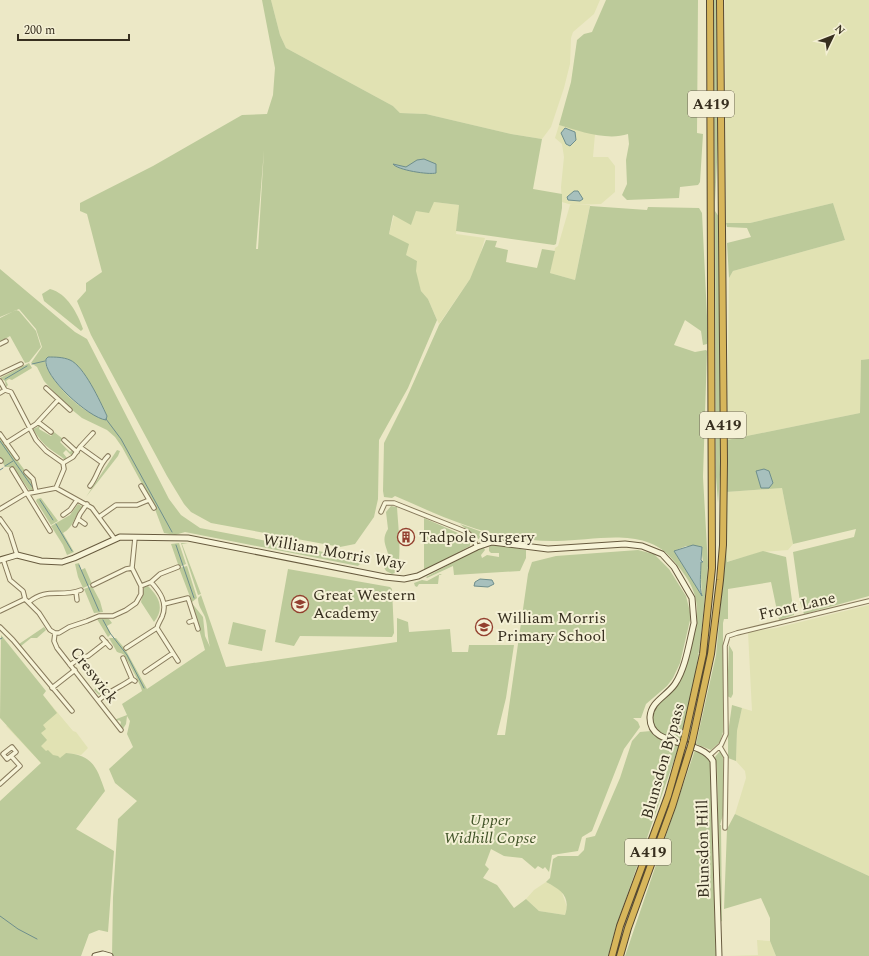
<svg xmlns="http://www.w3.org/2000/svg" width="869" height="956" font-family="Spectral,serif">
  <rect width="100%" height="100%" fill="#ece8c6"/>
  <path fill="#e1e2b3" d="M271 0H600L594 14 573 32 571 38 570 64 564 88 551 127 542 139 511 134 426 114 400 113 393 106 286 48 280 35Z
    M725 0H869V359L861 360 860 413 727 440 729 278 733 271 845 240 833 203 750 223H726Z
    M559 125 595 134 593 157H608L615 166V192L601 204 572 205 562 202 561 187 564 157 562 144 555 138Z
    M434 202 459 205 456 234 485 238 478 262 470 279 439 324 428 299 421 291 415 271 417 261 406 255 389 234 394 215 416 211Z
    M570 205H590L575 280 550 273 555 248 558 246Z
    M782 488 793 544 788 550 762 552 726 562V492Z
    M869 605V876L735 814 746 778 745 771 736 761 737 731 742 708 752 711 748 632 776 628Z
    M43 695 73 731 76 732 88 748 81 755 66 753 58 763H41L6 726Z
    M546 882 561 890 567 907 565 915 539 911 526 899 534 890Z
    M757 940 770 941 776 956H728L758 955Z"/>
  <path fill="#bcca9a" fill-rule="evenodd" d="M262 0H271L280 35 286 48 393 106 400 113 426 114 511 134 542 139 533 189 562 194V208L556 244 554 245 456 231 459 205 434 202 429 213 416 211 411 225 393 215 389 234 409 244 406 255 417 261 416 271 421 291 428 299 437 320 408 388 379 440 378 499 374 517 355 544 340 547 211 523 191 512 184 504 167 476 91 335 77 301 86 291V283L102 272 87 214 80 211V203L153 166 242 115 267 114 273 95 275 68ZM264 150 258 249H256Z
    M606 0H698L697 133 703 134 700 182 698 185 680 187 679 198 627 200 622 195 627 184 626 160 629 144 628 134C607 141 579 131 559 125L571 82 577 40 584 34 592 32Z
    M713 0H717L718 142 715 202Z
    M833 203 845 240 733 271 729 278 727 243 751 237 747 228 727 227 726 223H750Z
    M590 206 647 210 648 207 699 208 702 213 708 337 707 344 703 345 701 331 685 320 674 345 695 352 706 350 707 351 703 477 708 566 700 644 695 676 680 741C666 736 648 731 654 711 657 700 672 695 678 685 684 676 686 665 689 654 701 611 703 594 672 559 644 526 595 541 557 541 495 542 450 520 395 496L392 498 384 497 383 491 384 443 407 397 439 325 470 279 486 240 497 241 495 247 508 250 506 262 537 268 542 249 555 251 550 273 575 280ZM686 546H696L701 548 703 562H700L702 595 674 551Z
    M715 211 719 217 721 460 718 503 716 477Z
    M0 269 75 332 87 339 169 499 181 515 200 528 334 554 345 555 350 554 355 556 360 564 358 566 185 532 175 535 164 533 153 504 122 447 115 437 107 430 82 418 65 404 44 381 37 367 31 363 42 347 36 329 19 309 0 317ZM45 361 79 367 107 416C102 415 96 414 91 413 76 407 47 377 45 361Z
    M50 289C67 293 78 314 83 329L81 331 44 301 42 294Z
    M16 310 19 311 36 331 41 347 29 362 25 363 10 336 0 342V318Z
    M869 359V596L804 614 800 602 793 552 854 537 856 529 793 544 782 488 726 492 727 440 860 413 861 360Z
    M29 363 32 368 12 380 9 379 6 381 8 385 6 387 5 381 0 378Z
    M38 424 40 426 39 429 51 436 54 432 63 439 60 442 70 452 72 450 75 452 72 456 66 450 63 453 67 458H70L65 460C60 455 55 453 50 449 43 444 38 437 33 429L38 427Z
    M0 437C11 454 28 470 35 490H29L13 467H5L0 457Z
    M117 450 120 451 118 456 86 497Z
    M41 498 58 521 51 525 36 501 37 499Z
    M78 504 83 507C73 517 75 526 63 533L74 552 67 555 63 545 51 526 70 515Z
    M391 506 397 507C398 525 402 555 397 572L392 574 386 571 384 567 389 564C390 548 379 543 388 529L386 512Z
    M424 518 467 537 470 540V546L424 571Z
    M460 524 496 537 515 542 495 540 481 541Z
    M179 543 186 564 179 567 171 544Z
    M181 543H188L182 544 201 594 198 595Z
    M493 544 526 550V558L520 571 454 575 453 566 427 578 426 577 478 549 484 548 485 550 481 555 482 558 487 555 499 557V553H491L489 551V547Z
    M638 550 654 554 669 569 686 596 691 616 680 663 673 678 667 686 646 704 641 718H633L638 722 640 727 624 749 592 831 582 837 578 851 552 855 549 872 545 867 543 869 538 866 535 869 522 858 504 856 491 849 485 865 489 869 483 878 497 885 514 908 526 899 539 911 565 915C571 896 561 890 546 882L550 878 553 859 558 856H578L584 850 586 838 595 836 620 778 632 741 640 732 651 731 660 739 679 746 616 927 608 956H112L113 897 118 819 137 801 115 783 109 769 133 747 127 734 130 721 127 716 126 724 121 732 118 731H121L123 729 120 726 121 722 119 720 117 721 114 720 127 715 122 704 142 691C142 687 126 657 123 654 123 654 117 652 117 652L109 638H116L125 649 147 689 205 650 191 602 203 617 205 636 210 647C207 637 208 626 205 617 202 610 198 606 198 598L201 595 226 667 397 642V618L408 622 409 632 450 629 452 652H468L469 645H514L506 698 497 735H505L528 574 532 562 556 556Z
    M726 550 727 562 763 551 786 557 794 615 779 620 771 582 728 589V619H724L723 623V732L720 742 711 750 696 744 716 655Z
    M79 563 81 570 85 568 92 584 83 588 78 577 75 564Z
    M187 566 197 598 192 602 179 568Z
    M288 569 390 587 392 589 394 633 392 637 300 636 294 646 275 642Z
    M440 574 442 575H439L438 584H419L417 587 415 586 414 583 422 580 427 581Z
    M92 586 100 601 103 612 94 613 84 589Z
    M148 586C159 597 165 608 154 622L141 602 144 587Z
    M102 617 109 619 112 623 107 626 111 634 108 637 97 619Z
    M233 622 266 630 262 651 228 644Z
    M44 627 46 630 37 638H31L21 646 19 644Z
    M1 635 46 691 43 695 57 713 43 725 46 729 41 733 47 740 41 746 46 751 48 750 53 755 58 756 60 758 66 753C93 755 97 768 105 791L76 829 114 851 108 932 99 930 89 934 81 956H0V801L41 763 0 718Z
    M729 645 733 652V694L731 698 727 696Z
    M103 682 109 689 95 690 106 691 99 695 94 690Z
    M732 705 742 708 737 731 736 761 728 758V733Z
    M695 750 700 751 710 760 712 770 711 804 716 956H625Z
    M720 751 723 754V815L720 825H721L722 921 720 922 717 768 715 757Z
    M735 814 869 876V956H776L770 941V918L761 898 724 909 727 829Z"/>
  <path fill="#a7c0bd" stroke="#6e8e8c" d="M565 128 575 132 576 140 570 146 566 144 561 133Z
    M424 159 436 164V173C429 175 397 170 393 164L406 167 417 160Z
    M574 191H578L583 199 580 201 568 200 567 197Z
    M48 357C55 357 63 357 70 360 84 366 100 401 107 416L106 420C89 418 42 376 46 359Z
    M764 469 769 471 773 483 769 488H761L756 471Z
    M693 545 702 547 701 560 703 562H701C701 572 699 587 702 596L674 551Z
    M480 579 492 580 494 584 488 587 474 586 475 582Z"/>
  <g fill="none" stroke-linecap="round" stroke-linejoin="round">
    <path stroke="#6e8e8c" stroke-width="1" d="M32 364 45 361
      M5 379 27 366
      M106 419 121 439 172 532
      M0 441 33 488
      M5 466 13 461
      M0 470 3 468
      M40 500 53 520
      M56 524 72 551
      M176 545 194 598
      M79 565 99 611
      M103 620 110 633 127 655 144 688
      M0 639 2 638
      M0 916 18 929 37 939"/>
    <g stroke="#877a5c" stroke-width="5.5">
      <path id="street" d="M0 344 6 341
        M0 374 21 364
        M0 381 5 390
        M46 388 70 410
        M0 393 5 390 11 392 36 440 46 451 63 463 64 469 56 488
        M38 422 51 432
        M0 434 17 458
        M64 440 77 452
        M6 443 36 424 58 400
        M80 447 93 433
        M0 460 1 461
        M63 463 73 457 80 447 101 462
        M12 469 50 531
        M26 472 33 479 36 492
        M90 486C98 476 98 466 108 456
        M141 486 154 508
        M0 509 25 494 56 488 92 508 114 538
        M381 512 385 503H394L467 532 472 537 477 547
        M63 515 70 510 77 500
        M99 517 116 505H137L149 500
        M0 519 10 533 17 555
        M78 519 85 524
        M75 525 80 514 87 504
        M151 582C160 592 168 603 162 617 160 621 158 624 157 628L178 661
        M93 585 126 569 132 568
        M141 586 151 582 160 574 178 567
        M76 592 77 600
        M25 599 39 613 50 630 55 633H59L69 627 87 621 99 616H113L126 610 136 603 141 594V586L132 568 135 538
        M29 602C47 587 60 598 81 590
        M164 604 188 598 198 629
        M0 611 25 599 23 591 10 580 3 559
        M189 622 195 620
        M0 627 13 640 72 711
        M55 633 54 641 57 648 121 730
        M102 638 110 647
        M126 648 157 628
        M123 658 132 679 135 681
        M70 665 80 658 88 656 106 642
        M145 672 173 653
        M52 688 75 670
        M99 700C109 691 121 687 132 679
        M12 747 16 752 7 759 3 754Z
        M720 747 726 757 725 828
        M710 755 721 745 726 734 725 646 728 636 737 633 869 601
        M0 784 20 766 11 756"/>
    </g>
    <g stroke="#685b3f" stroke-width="7">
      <path id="secondary" d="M0 560 17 555 41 561 62 562 74 558 120 537 188 538 385 577 404 579 418 576 477 547 492 542 548 549 625 544 642 546 662 554 674 567 692 598 694 623C689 643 686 667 675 684 667 696 651 701 650 717 649 749 700 737 713 761L719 956
        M95 956 103 954 110 956"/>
    </g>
    <g stroke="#554830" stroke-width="8">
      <path id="highway" d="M684 740 703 654 712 568 710 0
        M692 742 711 654 720 580 723 545 724 461 720 0
        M612 956 620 926 668 796 682 747
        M620 956 628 928 672 807 690 749"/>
    </g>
    <use href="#street" stroke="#f7f4d8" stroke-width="3.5"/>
    <use href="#secondary" stroke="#f7f4d8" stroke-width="5"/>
    <use href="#highway" stroke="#d7b65b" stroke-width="6"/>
    <g stroke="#554830" stroke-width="8" stroke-linecap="butt">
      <path id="highway-bridge" d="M682 747 684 740
        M690 749 692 742"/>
    </g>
    <use href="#highway-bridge" stroke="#d7b65b" stroke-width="6"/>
  </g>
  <defs>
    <g id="building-ring" transform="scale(0.9)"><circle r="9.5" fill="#f4f0d5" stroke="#93402f" stroke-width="1.5"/><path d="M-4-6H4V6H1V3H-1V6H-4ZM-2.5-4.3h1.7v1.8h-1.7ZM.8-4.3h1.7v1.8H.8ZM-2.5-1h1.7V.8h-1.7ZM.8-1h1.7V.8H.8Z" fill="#93402f"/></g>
    <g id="school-ring" transform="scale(0.9)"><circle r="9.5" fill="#f4f0d5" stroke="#93402f" stroke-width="1.5"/><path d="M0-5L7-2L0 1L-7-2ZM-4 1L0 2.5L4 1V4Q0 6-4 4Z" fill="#93402f"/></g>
  </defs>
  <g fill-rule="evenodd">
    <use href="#building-ring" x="406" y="537"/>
    <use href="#school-ring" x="300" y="604"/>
    <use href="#school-ring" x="484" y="627"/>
  </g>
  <g text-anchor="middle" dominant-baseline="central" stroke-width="4" stroke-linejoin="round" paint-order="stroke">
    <g fill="#f4f0d5" stroke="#706956" stroke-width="1">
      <rect x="688" y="91" width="46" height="26" rx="3"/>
      <rect x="700" y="412" width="46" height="26" rx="3"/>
      <rect x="625" y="839" width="46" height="26" rx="3"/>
    </g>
    <g font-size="15" font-weight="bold" fill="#372f1f">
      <text x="711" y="104">A419</text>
      <text x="723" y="425">A419</text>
      <text x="648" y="852">A419</text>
    </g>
    <g font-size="16" fill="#372f1f" stroke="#f4f0d5" text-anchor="start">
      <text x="419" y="537">Tadpole Surgery</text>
      <text x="313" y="595">Great Western<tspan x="313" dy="18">Academy</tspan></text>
      <text x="497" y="618">William Morris<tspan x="497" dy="18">Primary School</tspan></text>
    </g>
    <g font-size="16" fill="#372f1f" stroke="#f4f0d5">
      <text transform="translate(334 552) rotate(10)">William Morris Way</text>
      <text transform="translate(797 606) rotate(-13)">Front Lane</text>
      <text transform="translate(94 675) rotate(52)">Creswick</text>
      <text transform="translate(663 761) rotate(-74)">Blunsdon Bypass</text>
      <text transform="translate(703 849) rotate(-91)">Blunsdon Hill</text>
    </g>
    <g font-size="16" font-style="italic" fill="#405327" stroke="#f4f0d5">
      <text x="490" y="820">Upper<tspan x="490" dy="18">Widhill Copse</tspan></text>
    </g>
  </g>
  <g transform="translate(833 36) rotate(47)" stroke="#f4f0d5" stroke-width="3" paint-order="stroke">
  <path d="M0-3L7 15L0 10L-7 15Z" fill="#372f1f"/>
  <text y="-6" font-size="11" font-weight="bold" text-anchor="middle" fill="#372f1f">N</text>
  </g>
  <path d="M18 34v6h111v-6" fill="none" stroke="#372f1f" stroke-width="2"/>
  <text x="24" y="34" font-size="12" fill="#372f1f" stroke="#f4f0d5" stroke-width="3" paint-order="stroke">200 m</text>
</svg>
